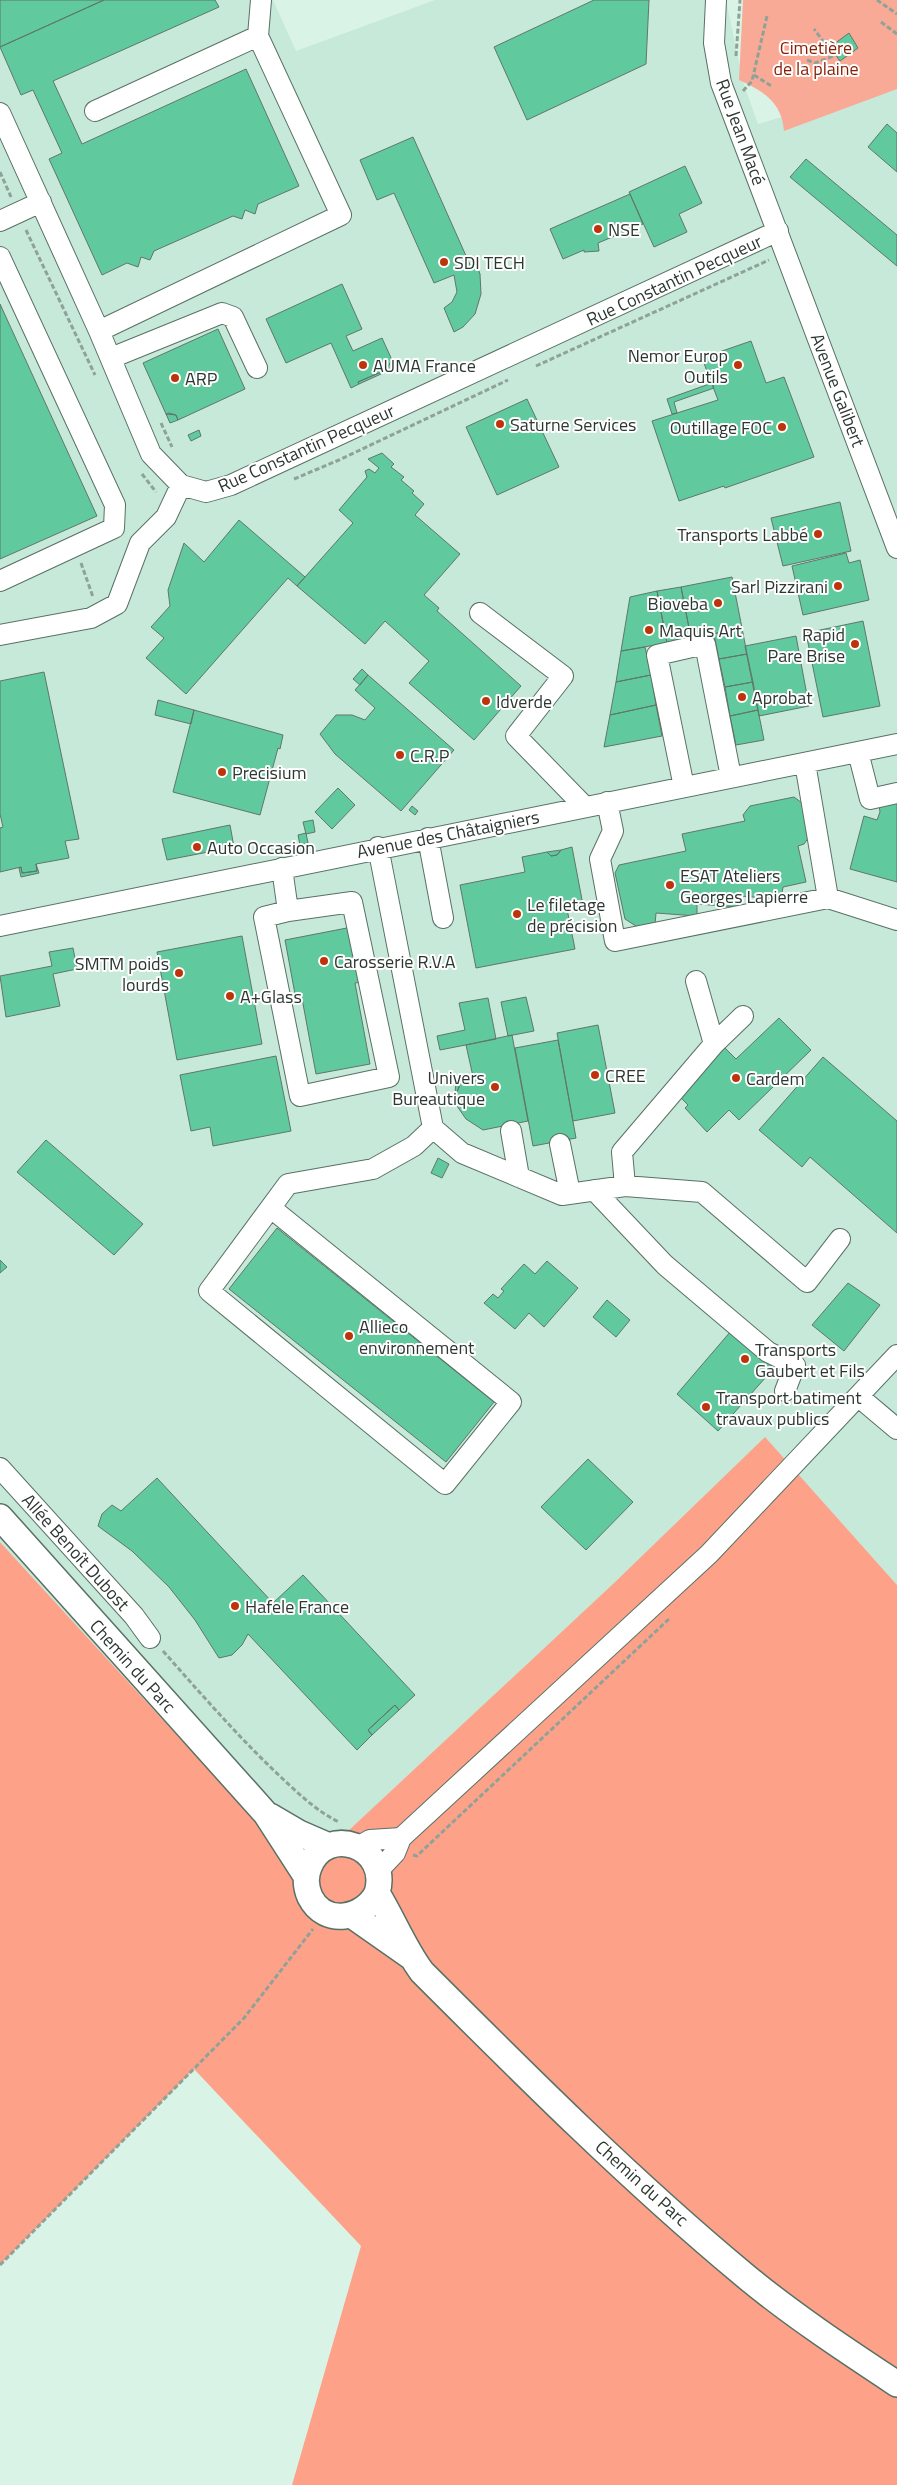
<svg xmlns="http://www.w3.org/2000/svg" width="897" height="2485" font-family="'Titillium Web',sans-serif">
  <rect width="100%" height="100%" fill="#d9f4e7"/>
  <path fill="#c7e9d9" d="M0 0H273L296 51 435 0H726L743 82 758 124 897 84V1585L765 1438 638 1562 303 1873 0 1542Z"/>
  <path fill="#f9aa96" d="M743 0H897V89L784 131C782 102 763 91 739 80Z"/>
  <path fill="#fea189" d="M765 1437 897 1585V2485H292L361 2246 194 2069 0 2265V1542L303 1873 613 1584Z"/>
  <path fill="#60c99e" stroke="#5f776c" d="M0 0H104L0 47Z
    M104 0H215L219 7 53 81 82 144 246 69 299 186 258 204 255 214 245 210 242 219 233 216 154 251 150 260 141 257 138 267 127 263 102 275 49 159 62 153 33 90 21 95 0 47Z
    M594 0H649L646 64 527 120 494 47Z
    M849 33 858 48 840 61 830 47Z
    M887 124 897 133V172L868 147Z
    M413 137 471 267 477 265 480 274 481 294 475 314 463 327 454 332 444 308 452 302 457 292 454 275 434 283 394 193 377 200 360 160Z
    M806 159 897 235V266L790 177Z
    M685 166 702 203 679 214 687 232 654 247 629 192Z
    M630 194 643 224 598 243 599 251 584 252V250L563 259 550 229Z
    M342 284 362 329 346 336 353 351 382 338 392 360 384 373 381 372 358 382 359 384 351 388 331 343 286 363 266 319Z
    M0 304 97 516 0 559Z
    M218 329 245 389 178 420 176 415 166 414 143 363Z
    M751 341 766 383 784 377 814 457 725 488 724 486 679 501 652 421 718 400 702 358Z
    M392 360 396 368 384 373Z
    M381 372V374L359 384 358 382Z
    M712 383 714 388 674 402 677 413 672 414 667 399Z
    M527 399 559 467 497 495 466 427Z
    M169 413 176 415 178 420 170 423 166 414Z
    M199 430 201 436 191 441 188 435Z
    M382 453 394 464 391 467 404 477 401 480 414 491 412 493 424 504 415 515 460 554 424 595 439 608 437 611 521 686 474 740 409 683 429 661 385 621 365 644 297 586 353 523 339 510 367 477 365 471 369 469 375 473 379 468 368 459Z
    M840 502 851 551 783 566 771 518Z
    M239 520 305 577 297 586 288 578 186 694 146 658 164 638 151 627 170 606 168 590 184 543 204 562Z
    M846 553 849 563 860 560 869 600 803 615 792 566Z
    M732 577 742 628 691 638 681 587Z
    M681 587 691 638 667 643 657 591Z
    M657 591 667 643 621 651 630 597Z
    M863 621 880 706 823 717 806 633Z
    M742 628 747 654 719 659 714 634Z
    M796 636 809 706 759 716 745 646Z
    M645 647 651 675 616 682 621 651Z
    M747 654 753 682 725 687 719 659Z
    M362 669 368 675 360 685 353 679Z
    M44 672 79 839 65 841 69 858 36 864 37 871 22 873 21 867 0 872V828L3 827 0 814V681Z
    M368 675 454 750 401 811 335 754 320 734 336 715H352L365 720 375 708 355 690Z
    M651 675 656 705 610 715 616 682Z
    M753 682 758 710 730 716 725 687Z
    M158 700 194 710 191 724 155 715Z
    M656 705 662 736 604 747 610 715Z
    M194 710 283 735 280 749 278 748 260 815 173 792Z
    M758 710 764 740 736 745 730 716Z
    M338 788 355 805 332 829 315 812Z
    M794 797 802 803 809 837 804 844 798 846 806 882 783 887 781 899 739 896 738 907 697 904V916L656 913 655 925 639 928 625 919 615 873 619 865 686 851 682 834 745 821 743 815 750 806Z
    M897 801V882L850 869 864 816 877 820 880 812 879 805Z
    M412 806 418 811 415 815 409 810Z
    M313 820 315 832 306 834 303 822Z
    M230 825 234 847 167 860 162 839Z
    M306 833 308 843 300 845 298 835Z
    M572 847 583 905 567 909 575 949 476 968 460 885 525 872 522 857 547 852 551 856 557 855 561 850Z
    M561 850 557 855 551 856 547 852Z
    M36 864 39 873 21 877 19 868 21 867 22 873 37 871Z
    M352 927 362 982 355 983 370 1064 316 1074 301 993 295 994 285 940Z
    M242 936 262 1044 177 1060 157 952Z
    M73 948 77 969 53 974 60 1006 6 1017 0 976 52 966 49 952Z
    M526 997 534 1031 508 1036 501 1002Z
    M488 998 496 1039 440 1050 437 1036 465 1030 459 1003Z
    M779 1018 811 1050 739 1120 729 1110 707 1132 685 1108 688 1105 678 1095 725 1048 736 1059Z
    M598 1025 615 1113 573 1121 557 1033Z
    M512 1035 528 1121 483 1130 466 1119 457 1106 455 1097 461 1082 474 1081 466 1045Z
    M558 1040 576 1138 533 1146 515 1048Z
    M276 1056 291 1131 213 1146 210 1127 191 1131 180 1075Z
    M823 1057 897 1121V1233L810 1157 802 1167 759 1130Z
    M456 1080 461 1082 455 1097V1094Z
    M46 1140 143 1224 114 1255 17 1172Z
    M438 1158 449 1164 442 1178 431 1173Z
    M277 1228 494 1402 446 1462 229 1289Z
    M0 1260 7 1267 0 1273Z
    M547 1261 578 1288 544 1327 529 1313 515 1329 484 1303 493 1294 498 1298 504 1291 501 1289 524 1264 535 1274Z
    M848 1283 880 1305 844 1351 812 1325Z
    M607 1300 630 1320 616 1337 593 1317Z
    M731 1331 774 1368 718 1431 677 1394Z
    M588 1459 633 1502 586 1550 541 1507Z
    M157 1478 273 1603 303 1575 415 1695 399 1710 395 1705 368 1730 372 1735 357 1750 248 1634 242 1645 232 1655 219 1658 195 1620 169 1587 132 1551 98 1526 102 1514 112 1505 121 1511Z
    M395 1705 399 1710 372 1735 368 1730Z"/>
  <g fill="none" stroke-linecap="round" stroke-linejoin="round">
    <g stroke="#597165" stroke-width="22">
      <path id="minor" d="M716 0 714 43 721 83 897 548
        M95 111 258 36
        M0 113 99 331 151 454 181 485 206 492 231 485 778 231
        M0 221 41 202
        M0 257 115 505 114 528 0 581
        M99 331 341 215 258 36 261 0
        M111 358 222 313 233 317 257 368
        M480 613 563 676 516 736 585 807
        M0 635 91 618 117 604 140 543 166 517 181 485
        M858 752 870 799 897 793
        M805 763 828 898 897 920
        M684 787 657 655 705 644 731 777
        M607 802 613 831 600 859 615 941 828 898
        M428 838 443 918
        M378 847 433 1128 462 1153 562 1195 625 1186 702 1192 807 1282 840 1239
        M282 868 288 911 264 917 300 1096 389 1077 352 902 288 911
        M0 926 897 744
        M714 1044 743 1016
        M511 1131 519 1177
        M560 1144 570 1193
        M625 1186 622 1152 714 1044 696 981
        M594 1190 665 1265 768 1352 795 1365 785 1391
        M271 1208 511 1402 445 1484 209 1291 288 1184 373 1169 414 1146 433 1128
        M859 1397 897 1429
        M0 1468 134 1616 150 1638
        M358 1847 370 1840 401 1838
        M378 1871 395 1853 401 1838 709 1554 897 1355"/>
    </g>
    <g stroke="#597165" stroke-width="28">
      <path id="major" d="M0 1517 266 1814 306 1876
        M270 1816 299 1833 329 1846
        M377 1893C364 1919 325 1927 310 1897 306 1888 305 1877 309 1867 326 1823 391 1846 377 1893 393 1919 404 1948 422 1972 526 2076 630 2180 743 2274 791 2314 844 2349 897 2384
        M353 1916 410 1956"/>
    </g>
    <path stroke="#8ea298" stroke-width="3" stroke-dasharray="5 2.5" stroke-linecap="butt" d="M877 0 897 14
      M881 22 897 34
      M736 56 740 0
      M807 60 815 63 834 56 814 29
      M754 75 773 87
      M743 91 752 81 767 16
      M0 172 11 197
      M26 230 95 375
      M536 366 769 260
      M161 423 172 447
      M142 474 156 492
      M294 479 339 460 508 380
      M81 563 93 597
      M163 1651C202 1695 241 1740 284 1780 300 1795 318 1812 339 1822
      M413 1855 417 1856 421 1852 670 1618
      M0 2265 244 2018 313 1929"/>
    <use href="#minor" stroke="#fff" stroke-width="20"/>
    <use href="#major" stroke="#fff" stroke-width="25"/>
  </g>
  <g fill="#bd340a" stroke="#fff" stroke-width="2">
    <circle cx="598" cy="229" r="5"/>
    <circle cx="444" cy="262" r="5"/>
    <circle cx="363" cy="365" r="5"/>
    <circle cx="738" cy="365" r="5"/>
    <circle cx="175" cy="378" r="5"/>
    <circle cx="500" cy="424" r="5"/>
    <circle cx="782" cy="427" r="5"/>
    <circle cx="818" cy="534" r="5"/>
    <circle cx="838" cy="586" r="5"/>
    <circle cx="718" cy="603" r="5"/>
    <circle cx="649" cy="630" r="5"/>
    <circle cx="855" cy="644" r="5"/>
    <circle cx="742" cy="697" r="5"/>
    <circle cx="486" cy="701" r="5"/>
    <circle cx="400" cy="755" r="5"/>
    <circle cx="222" cy="772" r="5"/>
    <circle cx="197" cy="847" r="5"/>
    <circle cx="670" cy="885" r="5"/>
    <circle cx="517" cy="914" r="5"/>
    <circle cx="324" cy="961" r="5"/>
    <circle cx="179" cy="973" r="5"/>
    <circle cx="230" cy="996" r="5"/>
    <circle cx="595" cy="1075" r="5"/>
    <circle cx="736" cy="1078" r="5"/>
    <circle cx="495" cy="1087" r="5"/>
    <circle cx="349" cy="1336" r="5"/>
    <circle cx="745" cy="1359" r="5"/>
    <circle cx="706" cy="1407" r="5"/>
    <circle cx="235" cy="1606" r="5"/>
  </g>
  <g text-anchor="middle" dominant-baseline="central" stroke-width="4" stroke-linejoin="round" paint-order="stroke">
    <g font-size="18" fill="#881d00" stroke="#fff">
      <text x="816" y="47">Cimetière<tspan x="816" dy="21">de la plaine</tspan></text>
    </g>
    <g font-size="18" fill="#2d3732" stroke="#fff">
      <text transform="translate(741 132) rotate(70)">Rue Jean Macé</text>
      <text transform="translate(674 280) rotate(-25)">Rue Constantin Pecqueur</text>
      <text transform="translate(838 390) rotate(69)">Avenue Galibert</text>
      <text transform="translate(306 448) rotate(-24)">Rue Constantin Pecqueur</text>
      <text transform="translate(448 834) rotate(-11)">Avenue des Châtaigniers</text>
      <text transform="translate(76 1552) rotate(48)">Allée Benoît Dubost</text>
      <text transform="translate(133 1666) rotate(48)">Chemin du Parc</text>
      <text transform="translate(642 2183) rotate(42)">Chemin du Parc</text>
    </g>
    <g font-size="18" fill="#2d3732" stroke="#fff" text-anchor="start">
      <text x="608" y="229">NSE</text>
      <text x="454" y="262">SDI TECH</text>
      <text x="728" y="355" text-anchor="end">Nemor Europ<tspan x="728" dy="21">Outils</tspan></text>
      <text x="373" y="365">AUMA France</text>
      <text x="185" y="378">ARP</text>
      <text x="510" y="424">Saturne Services</text>
      <text x="772" y="427" text-anchor="end">Outillage FOC</text>
      <text x="808" y="534" text-anchor="end">Transports Labbé</text>
      <text x="828" y="586" text-anchor="end">Sarl Pizzirani</text>
      <text x="708" y="603" text-anchor="end">Bioveba</text>
      <text x="659" y="630">Maquis Art</text>
      <text x="845" y="634" text-anchor="end">Rapid<tspan x="845" dy="21">Pare Brise</tspan></text>
      <text x="752" y="697">Aprobat</text>
      <text x="496" y="701">Idverde</text>
      <text x="410" y="755">C.R.P</text>
      <text x="232" y="772">Precisium</text>
      <text x="207" y="847">Auto Occasion</text>
      <text x="680" y="875">ESAT Ateliers<tspan x="680" dy="21">Georges Lapierre</tspan></text>
      <text x="527" y="904">Le filetage<tspan x="527" dy="21">de précision</tspan></text>
      <text x="334" y="961">Carosserie R.V.A</text>
      <text x="169" y="963" text-anchor="end">SMTM poids<tspan x="169" dy="21">lourds</tspan></text>
      <text x="240" y="996">A+Glass</text>
      <text x="605" y="1075">CREE</text>
      <text x="485" y="1077" text-anchor="end">Univers<tspan x="485" dy="21">Bureautique</tspan></text>
      <text x="746" y="1078">Cardem</text>
      <text x="359" y="1326">Allieco<tspan x="359" dy="21">environnement</tspan></text>
      <text x="755" y="1349">Transports<tspan x="755" dy="21">Gaubert et Fils</tspan></text>
      <text x="716" y="1397">Transport batiment<tspan x="716" dy="21">travaux publics</tspan></text>
      <text x="245" y="1606">Hafele France</text>
    </g>
  </g>
</svg>
